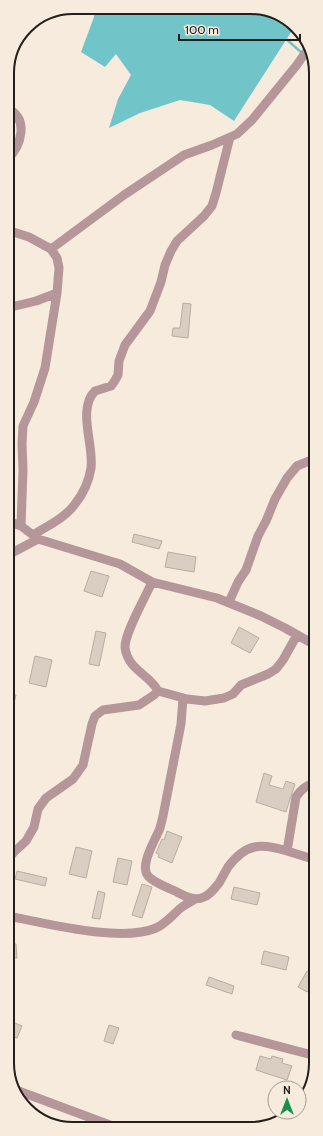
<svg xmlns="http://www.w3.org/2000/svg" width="323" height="1136" font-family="Cabin,sans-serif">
  <rect width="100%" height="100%" fill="#f6ebdd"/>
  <path fill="#71c5c9" d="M93 7 263 8 295 26 234 121 210 105 180 100 140 113 109 128 118 99 131 75 116 54 105 67 81 52 94 17Z"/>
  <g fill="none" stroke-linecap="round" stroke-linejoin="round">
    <path stroke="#71c5c9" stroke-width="2.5" d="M285 38 302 53
      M306 56 315 65"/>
  </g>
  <path fill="#d9cec1" stroke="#b7ada0" d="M183 303 191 304 188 338 172 336 173 328H180Z
    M134 534 162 541 159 549 132 542Z
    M168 552 196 557 194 572 165 567Z
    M91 571 109 576 102 597 84 591Z
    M239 627 259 638 250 653 231 643Z
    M96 631 106 633 99 666 89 664Z
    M35 656 52 660 46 687 29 683Z
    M8 693 16 695 10 719 8 718Z
    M264 773 272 776 269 785 283 789 286 781 295 784 286 812 256 802Z
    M167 831 182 837 172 863 158 857 159 854 156 853 162 839 164 840Z
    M76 847 92 851 86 878 69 874Z
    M118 858 132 861 127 885 113 882Z
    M17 871 47 878 45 886 15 879Z
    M142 884 152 887 142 918 132 915Z
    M234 887 260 893 257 905 231 899Z
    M98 891 105 893 100 919 92 918Z
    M8 944H16L17 958H8Z
    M264 951 289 957 286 970 261 964Z
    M307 971 316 976 307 992 298 987Z
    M209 977 234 986 232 994 206 985Z
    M8 1020 22 1026 17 1038 8 1035Z
    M109 1025 119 1028 113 1044 104 1041Z
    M260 1056 271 1059 272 1056 283 1059 282 1063 292 1066 287 1080 256 1070Z"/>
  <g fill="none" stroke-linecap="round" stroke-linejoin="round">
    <path stroke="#b5979a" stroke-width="9" d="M7 108C30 119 21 146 7 160
      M7 230 29 237 51 249 124 195 184 155 212 145 237 134 252 120 296 66 308 49
      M7 308 36 301 57 293
      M8 521 21 526 37 538
      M21 526 23 470 22 444 23 426 34 402 45 368 57 293 59 268 57 258 51 249
      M33 535C47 526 65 518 75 504 83 494 89 481 91 468 94 445 77 409 95 391L111 386 114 382 118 375 119 361 125 345 150 311 161 282 165 265 171 251 177 241 204 216 212 206 216 193 230 137
      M8 555 38 539 120 564 152 582 217 598 261 616 285 628 315 645
      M229 602 238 582 246 570 258 536 266 521 275 499 287 478 297 466 309 461H315
      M158 691 187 699 205 701 224 698 233 694 241 685 268 674 276 669 283 660 297 635
      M183 698 181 724 163 816C162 820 161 824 160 828 156 839 139 865 148 876 154 883 167 887 175 891 183 895 194 902 204 897 210 895 215 888 219 883 222 878 225 872 228 867 246 843 261 843 287 851L296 797C301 789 306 786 316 782
      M287 851 316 860
      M8 859 14 852 26 841 34 827 38 809 46 798 73 779 83 765 92 724 95 716 103 710 139 705 154 695 158 691C152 679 140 674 132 664 129 661 125 652 125 647 125 632 145 598 152 582
      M8 916C46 923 121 943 156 928 167 923 173 914 182 907 186 904 191 902 195 899
      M236 1035 316 1056
      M16 1090 118 1128"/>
  </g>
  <path d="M0 0H323V1136H0ZM73 14H250A59 59 0 0 1 309 73V1063A59 59 0 0 1 250 1122H73A59 59 0 0 1 14 1063V73A59 59 0 0 1 73 14Z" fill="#f6ebdd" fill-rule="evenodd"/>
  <path fill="none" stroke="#231f1a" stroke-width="2" d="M73 14H250A59 59 0 0 1 309 73V1063A59 59 0 0 1 250 1122H73A59 59 0 0 1 14 1063V73A59 59 0 0 1 73 14Z"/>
  <g transform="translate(287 1100)"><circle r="19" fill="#f6ebdd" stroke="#a2998f"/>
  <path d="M0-3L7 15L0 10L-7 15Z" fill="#17914d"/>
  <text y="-6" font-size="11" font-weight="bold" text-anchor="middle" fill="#231f1a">N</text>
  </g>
  <path d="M179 34v6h121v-6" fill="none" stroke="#231f1a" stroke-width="2"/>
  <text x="185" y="34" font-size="12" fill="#231f1a" stroke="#f6ebdd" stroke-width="3" paint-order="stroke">100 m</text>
</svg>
